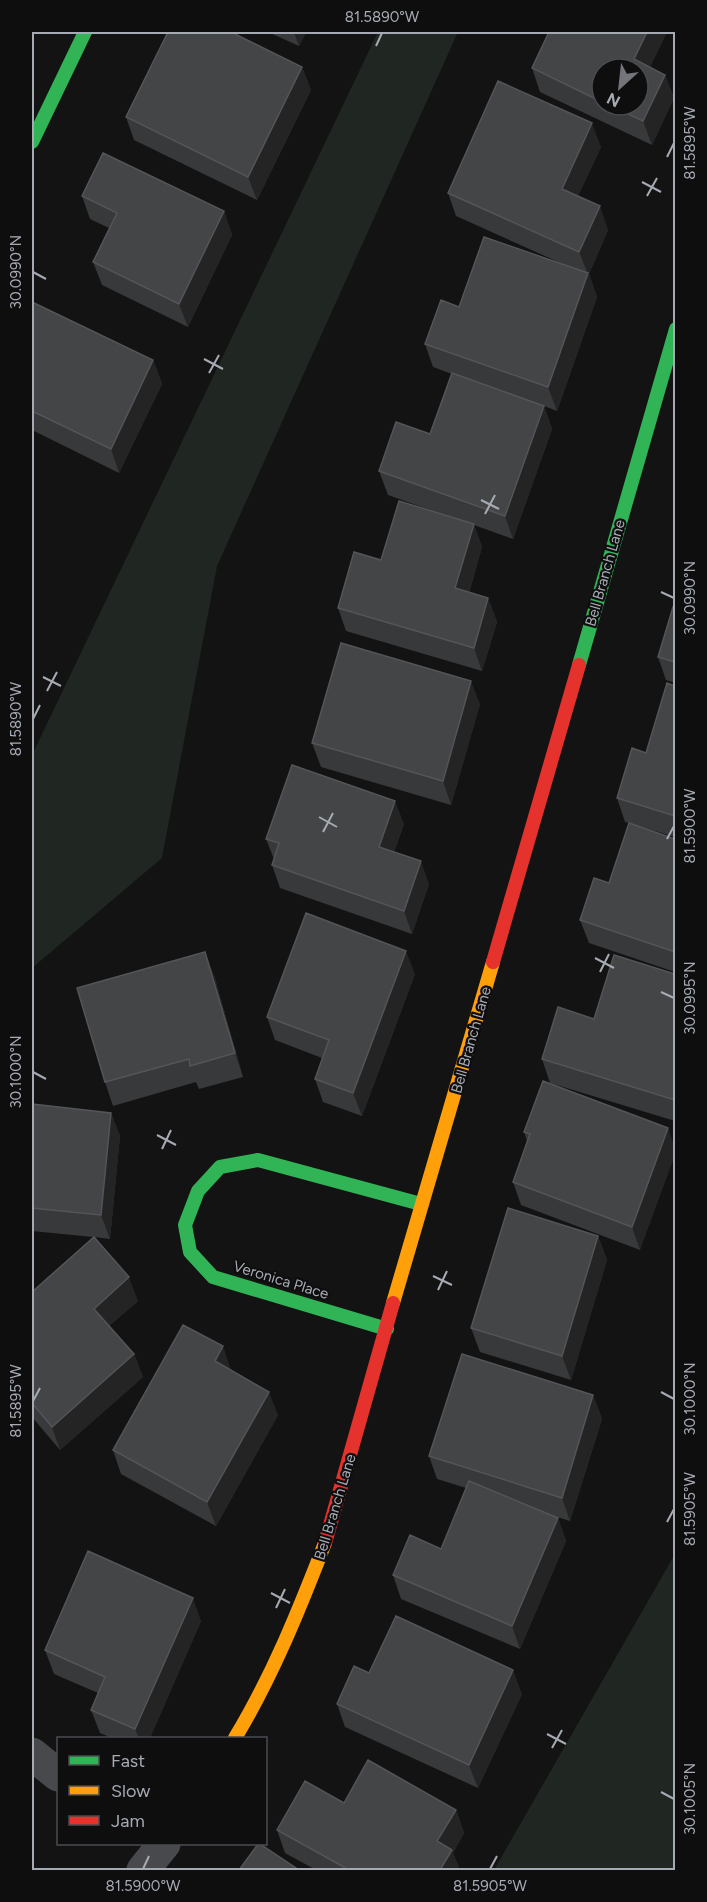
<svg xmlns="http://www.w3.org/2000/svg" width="707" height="1902" font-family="Figtree,sans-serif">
  <rect width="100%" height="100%" fill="#131314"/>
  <path fill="#202621" d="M378 32H458L217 566 162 858 32 968V755Z
    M675 1554V1870H493H494Z"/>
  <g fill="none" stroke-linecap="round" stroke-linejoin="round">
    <path stroke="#48494d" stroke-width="33" d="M32 1754 58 1775
      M143 1870 164 1844"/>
    <path stroke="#30b455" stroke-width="14" d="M32 142 85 32
      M579 665 676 329
      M387 1329 213 1277 190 1252 185 1225 198 1191 220 1167 258 1160 421 1204"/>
    <path stroke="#ff9f0a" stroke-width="14" d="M393 1303 493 962
      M235 1738C272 1677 299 1610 325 1543"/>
    <path stroke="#e5322d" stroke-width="14" d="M493 962 579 665
      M325 1543 393 1303"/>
  </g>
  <path fill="#37393a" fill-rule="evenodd" d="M268 32H306L299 46Z
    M667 32 650 67 665 75 674 98 652 145 540 92 532 68ZM602 69 638 105H602Z
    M302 67 311 90 257 200 134 140 126 117Z
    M601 147 578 196 608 230 589 274 597 297 557 411 544 406 552 429 513 539 474 525 482 547 469 593 488 598 497 622 482 671 346 631 338 608 381 560 447 516 388 495 379 471 430 434 452 374 433 367 425 344 459 307 565 265 456 216 448 193Z
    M82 196 224 211 232 235 188 327 102 285 93 262 109 228 90 219Z
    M32 302 153 360 162 384 119 473 32 430Z
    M675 608V683L666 680 658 657Z
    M675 686V837L629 823 675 839V972L589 943 580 920 609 883 629 823 625 822 617 798 646 753Z
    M480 704 451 805 321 767 312 743Z
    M404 824 394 852 429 884 412 934 280 888 272 865 274 859 266 839Z
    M415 974 362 1116 323 1102 315 1079 322 1058 275 1040 267 1017Z
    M675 974V1121L550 1083 542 1059 594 1019Z
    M214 975 243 1077 199 1089 196 1082 113 1106 105 1082Z
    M32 1104 111 1113 120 1136 110 1239 94 1237 138 1301 109 1326 134 1354 143 1377 60 1450 32 1417V1292L93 1237 32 1231Z
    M668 1128 640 1250 521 1205 513 1182 527 1141 524 1132Z
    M598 1236 607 1260 571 1380 480 1352 471 1328Z
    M231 1370 278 1415 216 1526 121 1474 113 1450Z
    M593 1395 602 1419 570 1521 551 1515 558 1518 566 1541 520 1649 401 1599 393 1575 441 1549 466 1488 437 1479 429 1456Z
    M201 1621 150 1738H112L100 1733 91 1710 98 1693 54 1674 45 1650Z
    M522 1694 478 1788 345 1727 337 1704Z
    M344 1803 456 1810 464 1833 453 1853 460 1870H316L285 1853 277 1830Z"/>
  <path fill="#242425" d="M294 32H306L299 46Z
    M647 32H667L642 83 634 59Z
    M302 67 311 90 257 200 248 177Z
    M665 75 674 98 652 145 643 121Z
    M592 123 601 147 570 213 562 189Z
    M600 206 608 230 589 274 597 297 557 411 548 387 588 274 579 252Z
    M224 211 232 235 188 327 179 304Z
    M153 360 162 384 119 473 111 449Z
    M544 406 552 429 513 539 505 516Z
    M474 524 482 547 463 612 455 588Z
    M488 598 497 622 482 671 474 648Z
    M471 681 480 704 451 805 443 781Z
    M395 801 404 824 388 870 379 847Z
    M421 861 429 884 412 934 404 911Z
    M406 951 415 974 362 1116 353 1093Z
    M205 952 214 975 243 1077 235 1053Z
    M111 1113 120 1136 110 1239 101 1215Z
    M668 1128 675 1148V1155L640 1250 632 1227Z
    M598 1236 607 1260 571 1380 562 1356Z
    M129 1277 138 1301 102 1332 94 1309Z
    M223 1346 231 1370 223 1385 215 1361Z
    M134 1354 143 1377 60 1450 52 1427Z
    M269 1392 278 1415 216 1526 207 1502Z
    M593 1395 602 1419 570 1521 562 1498Z
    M558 1518 566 1541 520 1649 512 1626Z
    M193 1598 201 1621 150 1738H139L135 1729Z
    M513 1670 522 1694 478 1788 469 1765Z
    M456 1810 464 1833 453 1853 460 1870H440L437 1841Z"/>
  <path fill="#434547" stroke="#535558" stroke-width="1.5" d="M168 32H231L302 67 248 177 126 117Z
    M549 32H647L634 59 665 75 643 121 609 105H638V69H602V102L532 68Z
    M498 81 592 123 562 189 600 206 579 252 448 193Z
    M103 153 224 211 179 304 93 262 117 213 82 196Z
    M484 237 588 273 548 387 425 344 441 300 459 307Z
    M32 302 153 360 111 449 32 411Z
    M452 373 544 406 505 516 379 471 396 422 430 434Z
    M399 501 474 524 455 588 488 598 474 648 338 608 354 552 381 560Z
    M673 607 675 608V662L658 657Z
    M341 643 471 681 443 781 312 743Z
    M667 683 675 686V816L617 798 632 748 646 753Z
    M292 765 395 801 379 847 421 861 404 911 272 865 279 843 266 839Z
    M629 823 675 839V952L580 920 594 878 609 883Z
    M306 913 406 951 353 1093 315 1079 329 1040 267 1017Z
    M205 952 235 1053 190 1066 189 1059 105 1082 77 988Z
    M614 955 675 974V1100L542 1059 558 1007 594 1019Z
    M543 1081 668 1128 632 1227 513 1182 530 1134 524 1132Z
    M32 1104 111 1113 101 1215 32 1208Z
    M508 1208 598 1236 562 1356 471 1328Z
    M94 1237 129 1277 94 1309 134 1354 52 1427 32 1403V1292Z
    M183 1325 223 1346 215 1361 269 1392 207 1502 113 1450Z
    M462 1354 593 1395 562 1498 429 1456Z
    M469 1481 558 1518 512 1626 393 1575 410 1535 441 1549Z
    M88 1551 193 1598 135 1729 91 1710 105 1677 45 1650Z
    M396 1616 513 1670 469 1765 337 1704 354 1666 369 1673Z
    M368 1760 456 1810 437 1841 452 1850 440 1870H349L277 1830 305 1781 344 1803Z
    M258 1844H260L299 1870H239Z"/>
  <path fill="none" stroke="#a6aab3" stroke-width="2" d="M376 46 382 33M667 157 674 143M642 182 661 192M647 196 657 178M33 272 46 279M204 359 223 369M209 373 219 355M481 500 499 509M485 514 495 495M661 592 674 598M43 677 61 686M47 691 57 672M33 719 40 705M319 817 337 827M323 832 333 813M667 839 674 826M595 958 614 968M600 972 609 954M661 992 674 998M33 1072 46 1079M157 1135 176 1145M162 1149 171 1130M433 1276 452 1285M438 1290 447 1271M661 1392 674 1399M33 1401 40 1388M667 1522 674 1509M271 1593 290 1603M276 1608 285 1589M547 1734 566 1744M552 1748 562 1730M661 1792 674 1799M143 1869 149 1856M490 1869 497 1856"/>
  <g text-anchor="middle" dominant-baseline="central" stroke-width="4.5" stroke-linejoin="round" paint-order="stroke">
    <g font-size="15" fill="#a6aab3" stroke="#0e0e0f">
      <text transform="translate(605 573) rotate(-74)">Bell Branch Lane</text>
      <text transform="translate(471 1040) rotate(-74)">Bell Branch Lane</text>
      <text transform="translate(281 1280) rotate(17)">Veronica Place</text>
      <text transform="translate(335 1507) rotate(-73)">Bell Branch Lane</text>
    </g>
  </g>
  <rect width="707" height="1902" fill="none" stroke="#0e0e0f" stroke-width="66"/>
  <rect x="57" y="1737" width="210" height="108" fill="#0e0e0f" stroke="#4b4c51" stroke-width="1.5"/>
  <rect x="69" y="1756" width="30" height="9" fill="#30b455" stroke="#4b4c51" stroke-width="1.5"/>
  <text x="111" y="1767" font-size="18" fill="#a6aab3">Fast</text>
  <rect x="69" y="1786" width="30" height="9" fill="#ff9f0a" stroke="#4b4c51" stroke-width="1.5"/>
  <text x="111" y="1797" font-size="18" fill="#a6aab3">Slow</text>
  <rect x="69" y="1816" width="30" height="9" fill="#e5322d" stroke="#4b4c51" stroke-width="1.5"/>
  <text x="111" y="1827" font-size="18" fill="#a6aab3">Jam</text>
  <g transform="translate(620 87) rotate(207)"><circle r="28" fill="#0e0e0f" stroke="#4b4c51" stroke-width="1.5"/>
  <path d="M0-4.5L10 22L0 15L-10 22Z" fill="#73757b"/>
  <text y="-9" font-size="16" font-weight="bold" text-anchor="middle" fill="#a6aab3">N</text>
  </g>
  <rect x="33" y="33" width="641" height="1836" fill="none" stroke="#a6aab3" stroke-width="2"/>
  <g font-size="15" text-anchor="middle" fill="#a6aab3">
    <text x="382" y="22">81.5890°W</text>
    <text transform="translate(690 143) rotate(-90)" y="5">81.5895°W</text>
    <text transform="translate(16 272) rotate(-90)" y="5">30.0990°N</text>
    <text transform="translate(690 598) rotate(-90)" y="5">30.0990°N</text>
    <text transform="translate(16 719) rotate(-90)" y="5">81.5890°W</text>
    <text transform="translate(690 826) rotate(-90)" y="5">81.5900°W</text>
    <text transform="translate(690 998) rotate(-90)" y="5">30.0995°N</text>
    <text transform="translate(16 1072) rotate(-90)" y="5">30.1000°N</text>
    <text transform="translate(690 1399) rotate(-90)" y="5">30.1000°N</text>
    <text transform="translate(16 1401) rotate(-90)" y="5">81.5895°W</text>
    <text transform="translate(690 1509) rotate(-90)" y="5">81.5905°W</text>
    <text transform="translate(690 1799) rotate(-90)" y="5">30.1005°N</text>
    <text x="143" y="1891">81.5900°W</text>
    <text x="490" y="1891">81.5905°W</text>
  </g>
</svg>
